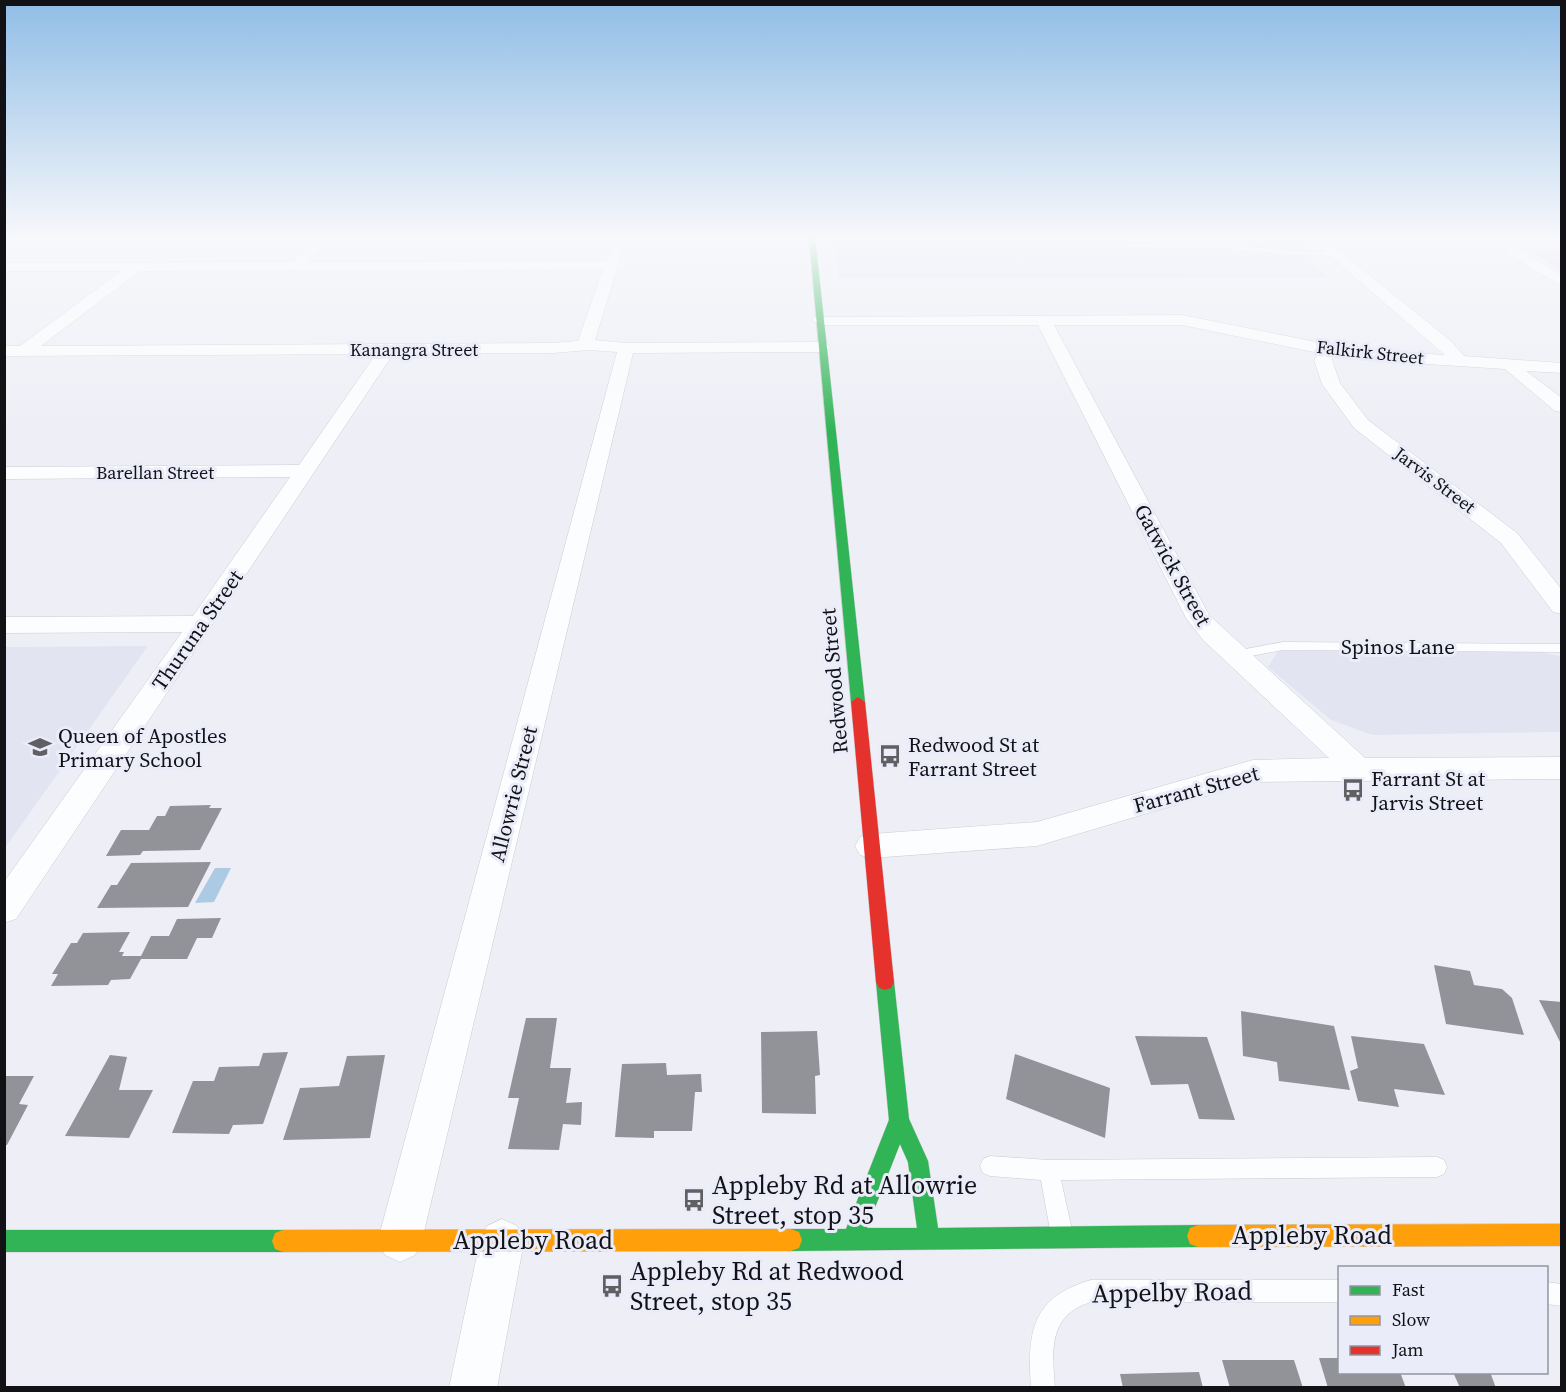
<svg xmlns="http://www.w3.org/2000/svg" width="1566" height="1392" font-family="'Source Serif 4',serif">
  <rect width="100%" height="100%" fill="#eeeff6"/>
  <path fill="#e3e4f2" d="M833 237H1295L1319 257 1307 258 1328 277 839 278Z
    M148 646 5 848V647Z
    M1278 651H1537L1560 656 1561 732 1373 735 1331 720 1268 667Z"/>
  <path fill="#e7d6ee" d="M1530 251H1561V271Z"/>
  <path fill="#accae4" d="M215 868H231L214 902 195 903Z"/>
  <path fill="#929398" d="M211 805 209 808H222L200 850 143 851 140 855 106 856 121 830H149L157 816H165L170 806Z
    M211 862 188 907 97 908 111 885H117L131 863Z
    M221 918 212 938H197L187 959H141L130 979 111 980 108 985 51 986 58 974H52L71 943H77L83 933 130 932 119 952H124L122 956H141L151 936H169L177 919Z
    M1434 965 1470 971 1474 985 1502 989 1512 998 1524 1035 1446 1024Z
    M1539 1000 1562 1002V1046Z
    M1241 1011 1334 1026 1350 1090 1279 1081 1277 1062 1243 1056Z
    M526 1018H557L550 1068H571L566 1103 582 1102 581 1125 563 1124 559 1150 508 1149 519 1098H508Z
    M817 1031 820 1075 815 1076 816 1114 762 1113 761 1032Z
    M1135 1036 1207 1037 1235 1120 1199 1119 1188 1084 1151 1085Z
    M1351 1036 1424 1044 1445 1095 1394 1089 1399 1107 1358 1101 1350 1071 1358 1068Z
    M288 1052 263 1124 233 1125 229 1134 172 1133 193 1081H214L219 1067 259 1066 263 1053Z
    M1015 1054 1110 1088 1105 1138 1006 1099Z
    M110 1055 127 1057 119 1090H153L129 1138 65 1136Z
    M385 1055 370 1138 283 1140 300 1088 339 1086 347 1056Z
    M666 1063 667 1075 701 1074 702 1092H695L692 1131H654V1138L615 1137 622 1064Z
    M4 1076H34L19 1104 28 1105 7 1145H4Z
    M1319 1358H1340V1372H1400L1406 1388H1328Z
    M1222 1360H1294L1303 1388H1230Z
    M1199 1372 1203 1388H1123L1120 1374Z
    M1453 1372H1490L1496 1388H1460Z"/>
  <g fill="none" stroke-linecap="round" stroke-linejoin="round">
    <g stroke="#cacbd1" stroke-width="1">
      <path id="lane" d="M1124 244H1226L1292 251 1335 252 1338 254 1335 256 1292 255 1226 248 1126 247Z
        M1283 642 1562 644V652L1283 650 1235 659 1229 655 1235 651Z
        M990 1156 1049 1160 1437 1157 1444 1160 1447 1167 1444 1174 1437 1177 1061 1180 1072 1230 1069 1238 1061 1241 1053 1238 1050 1230 1041 1180 990 1176 983 1173 980 1166 983 1159Z
        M1091 1280H1340V1302H1091C1048 1315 1052 1350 1055 1388H1031C1027 1331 1032 1297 1091 1280Z
        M1546 1282 1562 1284V1306L1546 1304Z"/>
    </g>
    <g stroke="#cacbd1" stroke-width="1">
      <path id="street" d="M318 237H332L309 262 606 261 615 237H627L595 340 626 343 823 342 831 347 823 352 633 353 422 1240 415 1255 400 1262 385 1255 378 1240 617 352 589 350 553 353 393 354 16 919 4 923V882L182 632 4 633V617L193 616 290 477 4 479V467L299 465 376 354 4 356V346H20L121 271H4V263L293 262ZM603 269 578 341 553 343 41 346 140 271Z
        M1308 237H1322L1451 341 1464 356 1562 363V373L1526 371 1562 398V412L1555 411 1505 369 1351 359 1334 356 1332 360 1340 383 1368 420 1517 533 1562 590V614L1553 612 1501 543 1354 428 1322 384 1314 360 1319 353 1182 325H1054L1209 615 1365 758 1562 757V779L1253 782 1037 846 871 858 860 855 855 846 860 837 871 834 1037 822 1253 760 1329 758 1203 640 1186 618 1038 325H820L812 320 814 317 1182 315 1351 349 1445 355Z
        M1508 237H1522L1517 243 1518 249 1562 275V286L1507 254 1503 242Z
        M502 1219 517 1226 524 1241 497 1388H449L480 1241 487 1226Z"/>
    </g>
    <g stroke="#cacbd1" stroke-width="1">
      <path id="fast" d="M809 237H815L865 702 858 707 851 702Z
        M885 974 891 976 894 982 909 1119 928 1161 938 1228 1198 1225 1206 1228 1209 1236 1206 1244 1198 1247 791 1251 783 1248 780 1240 783 1232 791 1229H846L889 1120 876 982 879 976ZM900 1144 908 1162 917 1228H867Z
        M4 1230H283L291 1233 294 1241 291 1249 283 1252H4Z"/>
    </g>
    <g stroke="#cacbd1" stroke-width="1">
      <path id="slow" d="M1562 1224V1246L1198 1247 1190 1244 1187 1236 1190 1228 1198 1225Z
        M791 1229 799 1232 802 1240 799 1248 791 1251 283 1252 275 1249 272 1241 275 1233 283 1230Z"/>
    </g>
    <g stroke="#cacbd1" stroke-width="1">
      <path id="jam" d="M858 697 865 702 894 982 891 988 885 990 879 988 876 982 851 702Z"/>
    </g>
    <use href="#lane" fill="#fcfdfe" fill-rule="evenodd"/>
    <use href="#street" fill="#fcfdfe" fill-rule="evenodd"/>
    <use href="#fast" fill="#30b455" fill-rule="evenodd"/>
    <use href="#slow" fill="#ff9f0a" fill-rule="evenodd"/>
    <use href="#jam" fill="#e5322d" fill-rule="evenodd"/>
  </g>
  <linearGradient id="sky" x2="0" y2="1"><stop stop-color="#90bde6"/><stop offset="0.55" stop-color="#f7f8fb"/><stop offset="1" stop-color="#f7f8fb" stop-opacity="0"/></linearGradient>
  <rect width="1566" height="432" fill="url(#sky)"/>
  <defs>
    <g id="school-bare" transform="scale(1.8)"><path d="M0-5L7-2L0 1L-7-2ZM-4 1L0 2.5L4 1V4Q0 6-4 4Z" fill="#5f5f64" stroke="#ebecf9" stroke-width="2.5" paint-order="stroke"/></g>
    <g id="bus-bare" transform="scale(1.8)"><path d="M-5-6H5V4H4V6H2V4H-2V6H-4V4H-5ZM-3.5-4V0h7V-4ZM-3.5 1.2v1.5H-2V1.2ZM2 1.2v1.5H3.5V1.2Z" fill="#5f5f64" stroke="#ebecf9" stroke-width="2.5" paint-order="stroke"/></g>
  </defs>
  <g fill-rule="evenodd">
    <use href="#school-bare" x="40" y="747"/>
    <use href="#bus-bare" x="890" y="756"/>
    <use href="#bus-bare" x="1353" y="790"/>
    <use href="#bus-bare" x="694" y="1200"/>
    <use href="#bus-bare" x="612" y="1286"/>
  </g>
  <g text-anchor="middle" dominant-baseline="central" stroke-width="6" stroke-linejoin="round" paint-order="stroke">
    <g font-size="18" fill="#121216" stroke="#ebecf9">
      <text x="414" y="349">Kanangra Street</text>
      <text transform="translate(1370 352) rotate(6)">Falkirk Street</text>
      <text x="155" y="472">Barellan Street</text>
      <text transform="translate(1435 480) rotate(37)">Jarvis Street</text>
    </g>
    <g font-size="21" fill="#121216" stroke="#ebecf9">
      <text transform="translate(1173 565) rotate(61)">Gatwick Street</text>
      <text transform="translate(197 630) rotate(-55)">Thuruna Street</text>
      <text x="1398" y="646">Spinos Lane</text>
      <text transform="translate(834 681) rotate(-95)">Redwood Street</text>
      <text transform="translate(1196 789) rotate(-15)">Farrant Street</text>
      <text transform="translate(513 794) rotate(-76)">Allowrie Street</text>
    </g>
    <g font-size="21" fill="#121216" stroke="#ebecf9" text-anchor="start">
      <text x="58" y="735">Queen of Apostles<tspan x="58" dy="24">Primary School</tspan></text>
      <text x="908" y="744">Redwood St at<tspan x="908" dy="24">Farrant Street</tspan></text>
      <text x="1371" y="778">Farrant St at<tspan x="1371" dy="24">Jarvis Street</tspan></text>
    </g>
    <g font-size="26" fill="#121216" stroke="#ebecf9" text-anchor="start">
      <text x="712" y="1185">Appleby Rd at Allowrie<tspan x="712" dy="30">Street, stop 35</tspan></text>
      <text x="630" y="1271">Appleby Rd at Redwood<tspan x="630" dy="30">Street, stop 35</tspan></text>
    </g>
    <g font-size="26" fill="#121216" stroke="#ebecf9">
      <text x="1312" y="1235">Appleby Road</text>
      <text x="533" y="1240">Appleby Road</text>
      <text transform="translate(1172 1292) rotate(-1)">Appelby Road</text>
    </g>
  </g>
  <rect width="1566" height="1392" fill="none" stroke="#121216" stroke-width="12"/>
  <rect x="1338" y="1266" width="210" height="108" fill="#ebecf9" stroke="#94959e" stroke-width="1.5"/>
  <rect x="1350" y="1286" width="30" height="9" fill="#30b455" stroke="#94959e" stroke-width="1.5"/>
  <text x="1392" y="1296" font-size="18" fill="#121216">Fast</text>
  <rect x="1350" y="1316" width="30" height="9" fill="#ff9f0a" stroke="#94959e" stroke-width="1.5"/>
  <text x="1392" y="1326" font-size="18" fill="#121216">Slow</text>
  <rect x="1350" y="1346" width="30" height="9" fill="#e5322d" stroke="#94959e" stroke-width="1.5"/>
  <text x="1392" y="1356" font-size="18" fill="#121216">Jam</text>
</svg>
